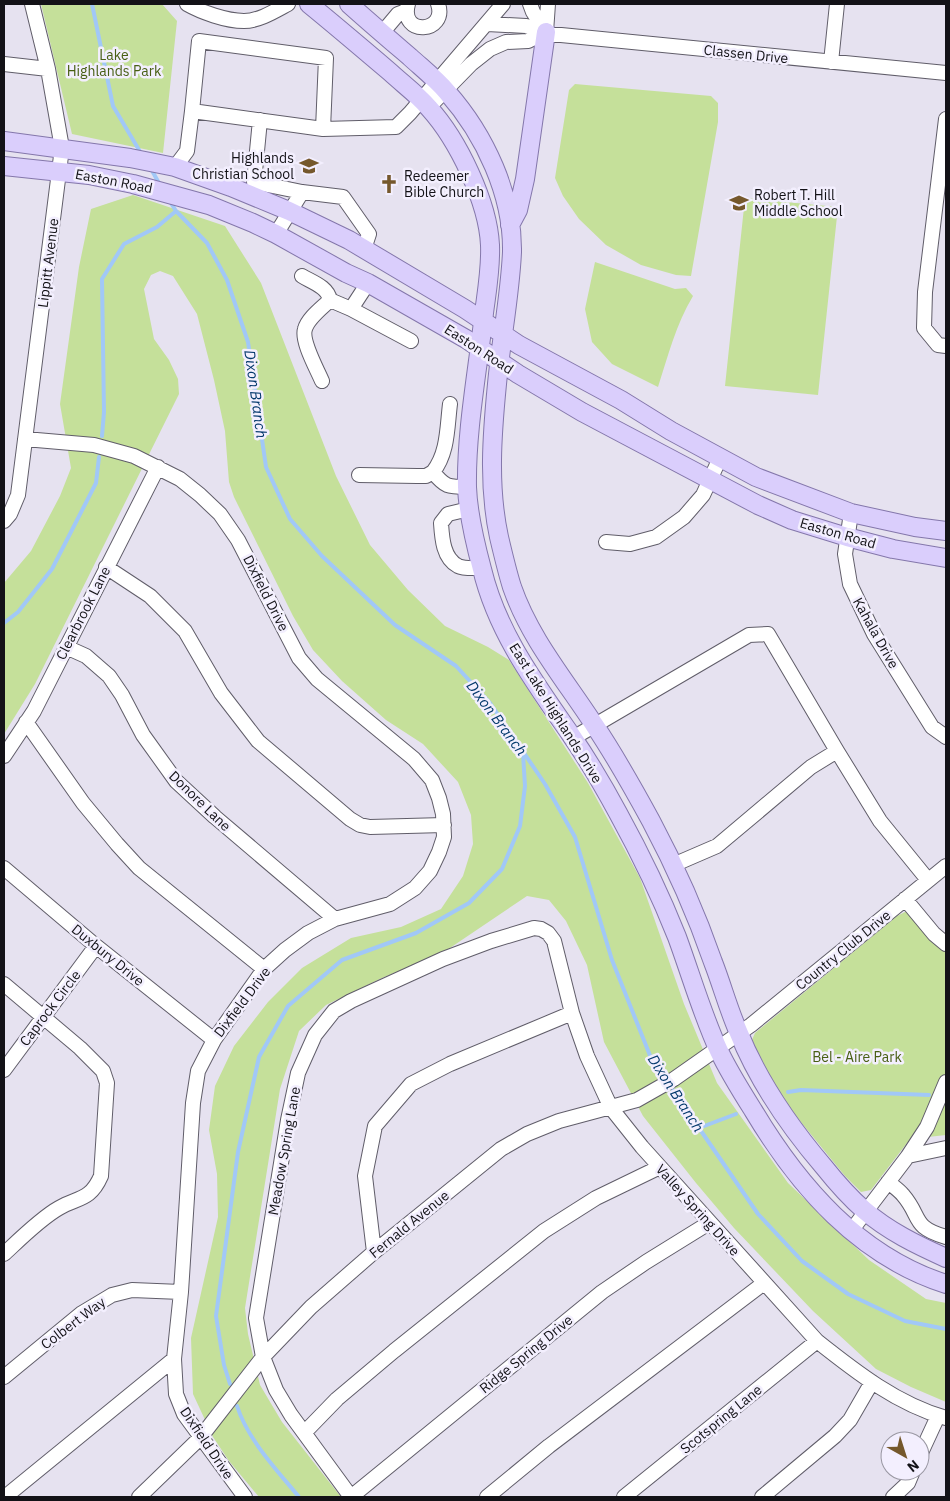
<svg xmlns="http://www.w3.org/2000/svg" width="950" height="1501" font-family="'IBM Plex Sans',sans-serif">
  <rect width="100%" height="100%" fill="#e6e2f0"/>
  <path fill="#c5e09a" d="M41 4H162L177 21 163 153 72 134Z
    M575 84 711 96 718 103V122L691 276 676 275 641 265 606 245 579 219 563 196 555 178 569 90Z
    M133 195 225 226 261 283 336 476 370 545 408 590 445 626 488 647 509 660 588 783 640 878 684 1004 717 1083 788 1183 869 1260 926 1299 946 1303V1402L911 1387 876 1369 813 1311 734 1228 696 1183 643 1116 604 1042 587 965 566 921 549 900 527 896 444 952 382 978 326 1005 299 1031 280 1089 245 1308 248 1334 260 1385 282 1422 341 1497H259L229 1461 213 1437 193 1394 191 1338 218 1217 217 1174 209 1130 215 1086 234 1046 268 1002 302 968 351 938 401 927 441 909 463 876 473 844 471 815 458 782 423 744 386 720 342 681 313 650 293 616 234 497 229 482 225 431 214 380 197 314 173 276 160 271 151 275 144 289 154 339 169 360 178 379 179 394 35 684 4 734V583L31 551 60 496 71 468 60 404 79 267 91 209Z
    M745 198 838 207 818 395 725 386Z
    M595 262 675 289 686 288 693 296C676 324 668 356 658 387L612 364 592 342 585 309Z
    M907 911 946 950V1135L910 1139 871 1190 861 1192 845 1176 791 1110 779 1093 751 1042 755 1033 897 916Z"/>
  <g fill="none" stroke-linecap="round" stroke-linejoin="round">
    <path stroke="#a1c8f7" stroke-width="4" d="M92 4 113 106 142 155
      M150 167 160 185
      M169 200 176 211 207 243 227 280 248 342 266 467 290 519 322 556 395 625 456 666 490 703 545 784 575 837 612 960 651 1058 758 1214 802 1261 848 1294 905 1321 946 1329
      M102 436 104 412 102 279 124 244 157 227 176 211
      M4 623 18 612 52 569 96 483 99 457
      M788 1092 801 1090 929 1095
      M699 1128 736 1114
      M230 1384 224 1365 216 1316 238 1152 259 1057 288 1006 342 960 416 933 469 903 502 869 520 826 525 786 523 754
      M237 1406C248 1440 276 1469 299 1497"/>
    <g stroke="#605d69" stroke-width="16">
      <path id="minor" d="M187 4C201 12 226 21 244 21 259 21 275 11 288 4
        M408 4C399 37 448 33 438 4
        M530 4 533 12 546 32
        M487 24 526 26 553 35H561L946 73
        M546 32 548 4
        M382 33 398 14 406 11
        M831 62 837 4
        M4 64 48 69
        M429 107 471 64 490 49 506 42 528 41 546 32
        M192 111 199 41 326 58 323 129
        M946 119 925 292 924 328 938 345 946 346
        M260 120 254 182 302 192 343 197 369 234 364 249
        M175 167 187 151 192 111 323 129 396 127 410 113 503 4
        M276 234 302 192
        M302 276C312 282 328 287 330 300
        M368 283 351 309 411 341
        M322 381C317 369 301 341 305 329 308 318 322 308 330 300L351 309
        M25 439 94 445 134 456 180 479 200 495 220 514 238 540 299 658 317 679 414 759 432 780 439 798 443 814 444 837 439 852 430 871 415 888 390 904 335 919 308 933 285 950 264 969 214 1040 198 1071 193 1103 181 1292 174 1359 176 1394 184 1414 245 1497
        M433 472C448 453 447 428 450 404
        M359 475 417 476H426L433 472C445 487 448 487 467 487
        M469 509 448 514 441 523C442 538 443 558 458 566 464 569 474 568 481 568
        M851 513 845 554 850 584 874 634 932 727 946 737
        M4 521 10 514 18 495 62 148 48 69 32 4
        M606 542 630 544 656 537 684 517 703 495 720 458
        M106 567 150 596 185 631 221 693 258 741 350 819 360 825 370 827 444 825
        M66 647 86 656 109 676 122 695 143 735 176 781 215 817 335 919
        M26 722 83 803 117 844 139 868 264 969
        M573 738 749 635 768 634 837 751 880 821 928 880
        M4 756 34 711 158 467
        M673 865 717 846 811 767 837 751
        M4 868 96 946 214 1040
        M905 899 934 934 946 944
        M4 984 80 1048 103 1071 107 1083 101 1176C90 1201 78 1197 59 1208 41 1218 19 1240 4 1254
        M4 1070 96 946
        M908 1156 927 1127 946 1082
        M888 1182C893 1186 899 1190 903 1195 922 1217 911 1227 946 1237
        M851 1231 908 1156 946 1148
        M374 1252 365 1176 375 1126 411 1084 450 1064 572 1013
        M4 1377 82 1313 112 1295 132 1290 181 1292
        M304 1433 337 1399 394 1351 544 1231 596 1198 660 1167
        M920 1455 938 1416
        M5 1497 174 1359
        M139 1497 200 1438 263 1357 311 1307 374 1252 501 1149 527 1134 559 1121 637 1100 674 1079 751 1025 946 866
        M351 1497 291 1415 276 1390 263 1357 256 1318 288 1120 298 1073 315 1035 334 1011 351 1001 443 959 491 941 534 928 541 929 548 933 554 941 572 1013 587 1056 611 1108 642 1147 817 1341C856 1372 897 1404 946 1418
        M351 1497 602 1292 646 1262 709 1223
        M487 1497 549 1446 764 1283
        M624 1497 817 1341
        M762 1497 835 1436 850 1420 872 1382
        M893 1497 908 1483 913 1471"/>
    </g>
    <g stroke="#8477ab" stroke-width="20">
      <path id="major" d="M309 4C336 26 363 49 390 72 403 84 418 95 429 108 458 140 488 202 490 245 491 268 487 290 484 313 478 369 466 430 467 487 468 514 475 543 482 569 497 632 535 683 571 735 588 760 604 787 618 813 640 853 660 894 677 937 691 975 702 1014 719 1051 729 1072 741 1091 753 1110 799 1187 859 1256 946 1284
        M349 4C369 22 389 39 410 57 422 68 436 79 447 92 485 135 513 195 512 252 510 296 501 340 497 384 492 435 488 486 499 537 503 554 507 571 512 587 530 639 566 681 595 726 615 756 633 788 651 821 675 866 696 913 713 962 722 985 728 1008 738 1031 758 1081 789 1126 824 1167 836 1182 849 1197 864 1210 888 1231 917 1245 946 1258
        M4 141 130 158 175 167 231 187 289 211 349 240 465 309 519 345 621 400 671 431 756 477 851 513 915 527 946 531
        M4 166 89 175 133 184 209 205 253 223 276 234 346 273 368 283 466 339 518 374 582 412 758 505 792 520 847 537 893 549 946 558
        M510 225 518 210 525 179 546 32"/>
    </g>
    <use href="#minor" stroke="#fff" stroke-width="14"/>
    <use href="#major" stroke="#dacefc" stroke-width="18"/>
  </g>
  <defs>
    <g id="school-bare" transform="scale(1.5)"><path d="M0-5L7-2L0 1L-7-2ZM-4 1L0 2.5L4 1V4Q0 6-4 4Z" fill="#75582c" stroke="#f3effe" stroke-width="2.5" paint-order="stroke"/></g>
    <g id="church-bare" transform="scale(1.5)"><path d="M-1.2-6h2.4v3.5h3.3v2.4h-3.3V6h-2.4V-.1h-3.3v-2.4h3.3Z" fill="#75582c" stroke="#f3effe" stroke-width="2.5" paint-order="stroke"/></g>
  </defs>
  <g fill-rule="evenodd">
    <use href="#school-bare" x="309" y="166"/>
    <use href="#church-bare" x="389" y="184"/>
    <use href="#school-bare" x="739" y="203"/>
  </g>
  <g text-anchor="middle" dominant-baseline="central" stroke-width="5" stroke-linejoin="round" paint-order="stroke">
    <g font-size="14" fill="#131217" stroke="#f3effe">
      <text transform="translate(746 54) rotate(6)">Classen Drive</text>
      <text transform="translate(114 181) rotate(11)">Easton Road</text>
      <text transform="translate(48 263) rotate(-83)">Lippitt Avenue</text>
      <text transform="translate(479 349) rotate(33)">Easton Road</text>
      <text transform="translate(838 533) rotate(16)">Easton Road</text>
      <text transform="translate(266 593) rotate(63)">Dixfield Drive</text>
      <text transform="translate(83 613) rotate(-63)">Clearbrook Lane</text>
      <text transform="translate(876 633) rotate(61)">Kahala Drive</text>
      <text transform="translate(556 713) rotate(58)">East Lake Highlands Drive</text>
      <text transform="translate(200 801) rotate(44)">Donore Lane</text>
      <text transform="translate(843 950) rotate(-39)">Country Club Drive</text>
      <text transform="translate(108 955) rotate(39)">Duxbury Drive</text>
      <text transform="translate(242 1002) rotate(-53)">Dixfield Drive</text>
      <text transform="translate(50 1008) rotate(-53)">Caprock Circle</text>
      <text transform="translate(284 1151) rotate(-80)">Meadow Spring Lane</text>
      <text transform="translate(698 1210) rotate(48)">Valley Spring Drive</text>
      <text transform="translate(409 1224) rotate(-39)">Fernald Avenue</text>
      <text transform="translate(73 1323) rotate(-37)">Colbert Way</text>
      <text transform="translate(526 1354) rotate(-39)">Ridge Spring Drive</text>
      <text transform="translate(721 1419) rotate(-39)">Scotspring Lane</text>
      <text transform="translate(207 1443) rotate(56)">Dixfield Drive</text>
    </g>
    <g font-size="14" fill="#485f14" stroke="#f3effe">
      <text x="114" y="55">Lake<tspan x="114" dy="16">Highlands Park</tspan></text>
      <text x="857" y="1057">Bel - Aire Park</text>
    </g>
    <g font-size="14" fill="#131217" stroke="#f3effe" text-anchor="start">
      <text x="294" y="158" text-anchor="end">Highlands<tspan x="294" dy="16">Christian School</tspan></text>
      <text x="404" y="176">Redeemer<tspan x="404" dy="16">Bible Church</tspan></text>
      <text x="754" y="195">Robert T. Hill<tspan x="754" dy="16">Middle School</tspan></text>
    </g>
    <g font-size="15" font-style="italic" fill="#04396c" stroke="#f3effe">
      <text transform="translate(256 394) rotate(82)">Dixon Branch</text>
      <text transform="translate(497 718) rotate(53)">Dixon Branch</text>
      <text transform="translate(676 1093) rotate(57)">Dixon Branch</text>
    </g>
  </g>
  <rect width="950" height="1501" fill="none" stroke="#131217" stroke-width="10"/>
  <g transform="translate(905 1456) rotate(141)"><circle r="24" fill="#f3effe" stroke="#9997a2"/>
  <path d="M0-4L9 19L0 12L-9 19Z" fill="#75582c"/>
  <text y="-8" font-size="14" font-weight="bold" text-anchor="middle" fill="#131217">N</text>
  </g>
</svg>
